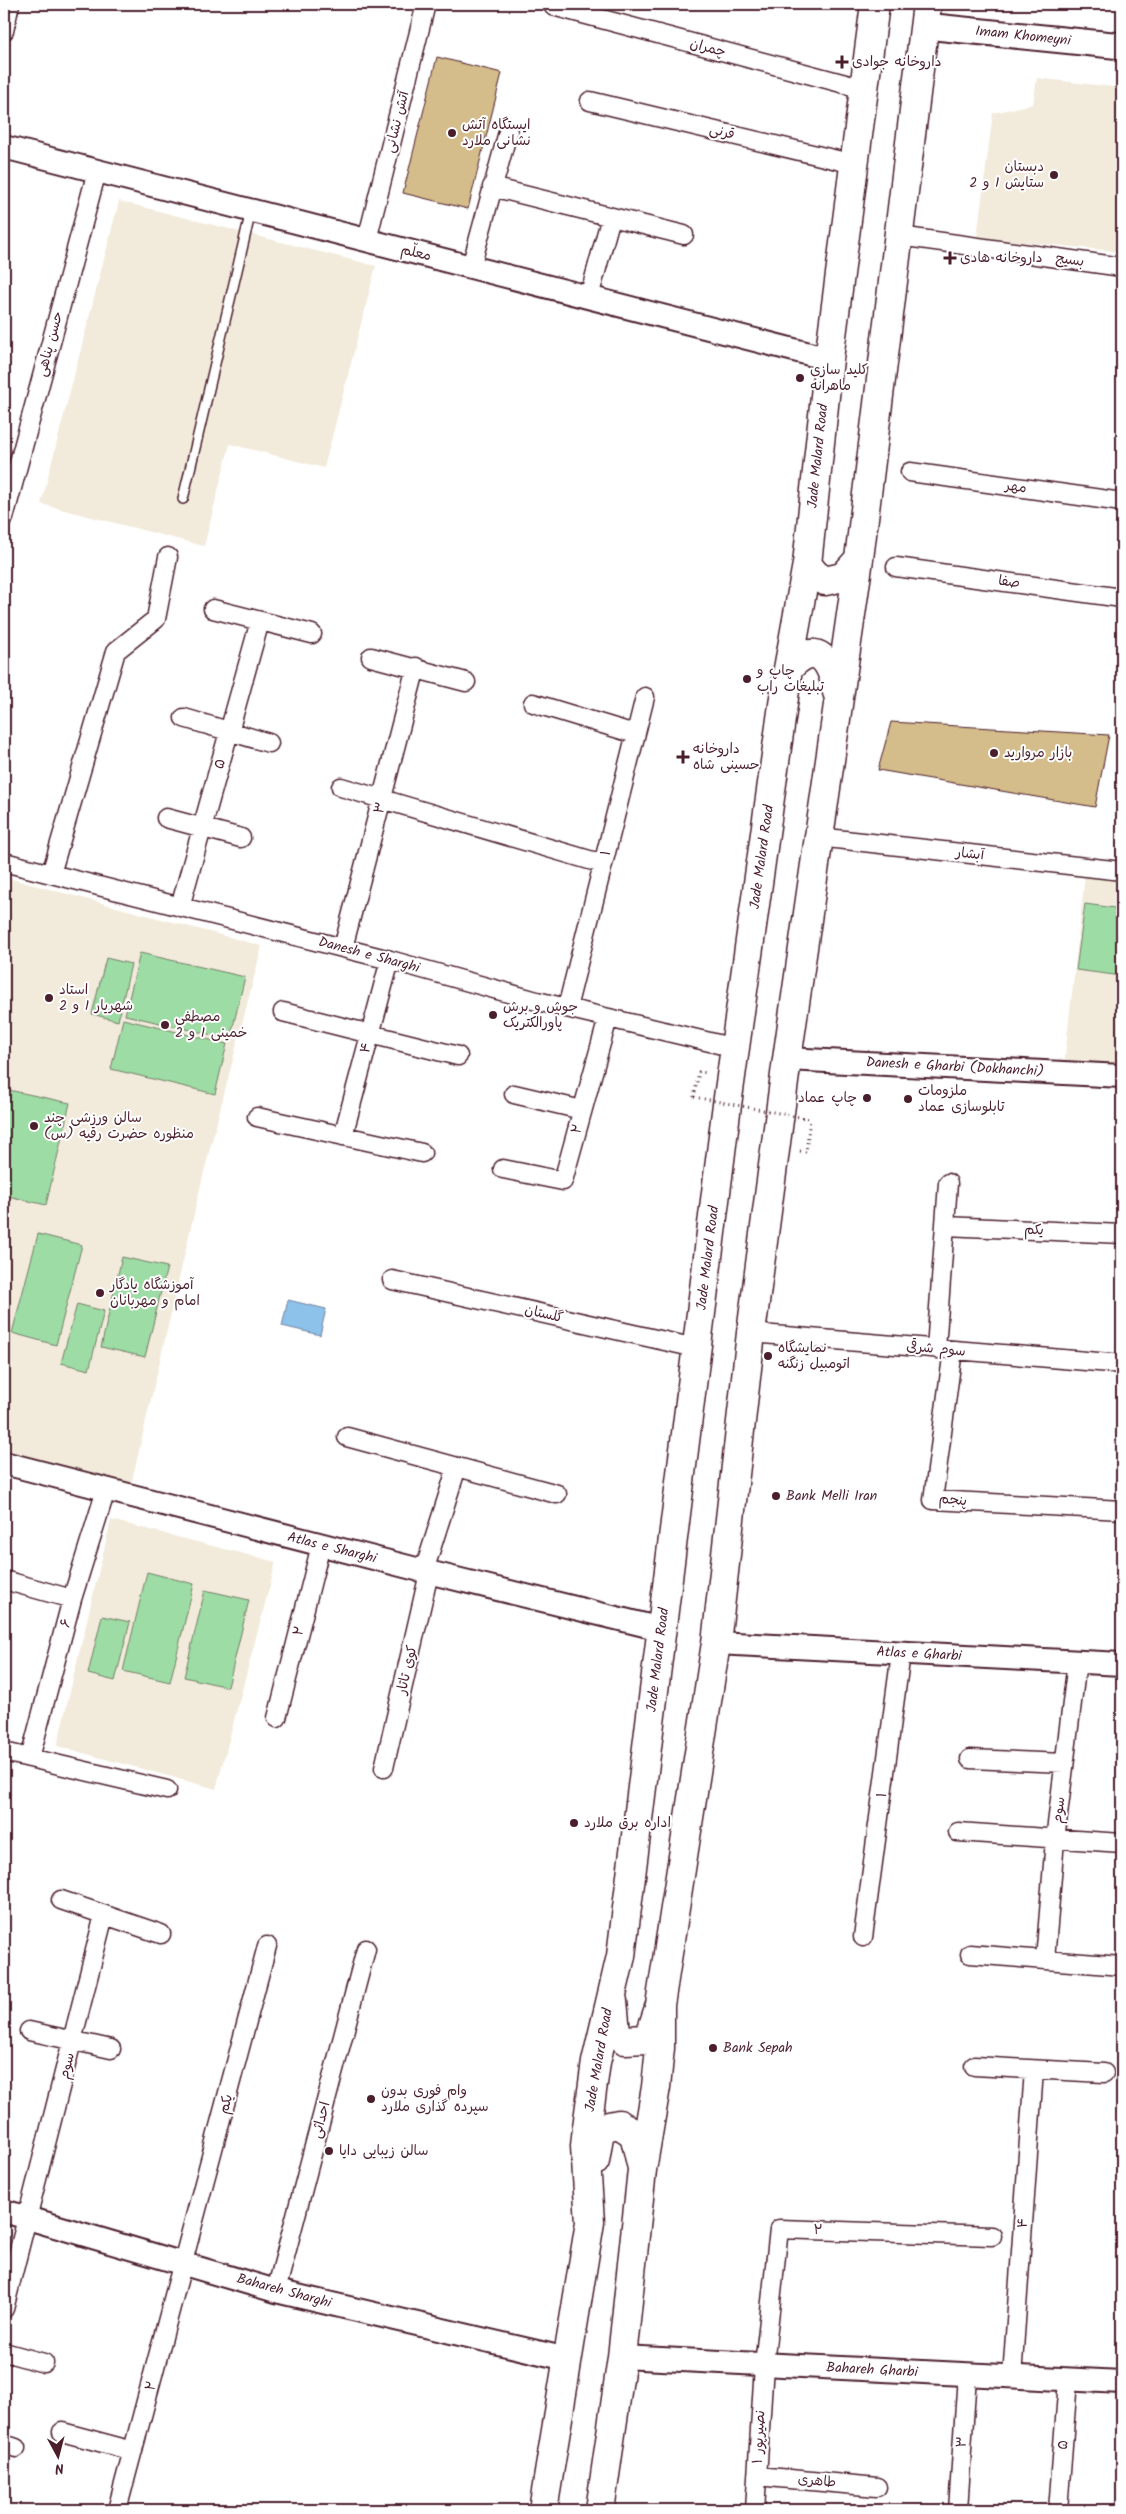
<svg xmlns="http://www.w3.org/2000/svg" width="1126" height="2514" font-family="Kalam,'Playpen Sans Arabic',sans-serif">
  <rect width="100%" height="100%" fill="#fff"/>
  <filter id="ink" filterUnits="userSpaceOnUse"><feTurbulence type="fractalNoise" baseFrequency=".02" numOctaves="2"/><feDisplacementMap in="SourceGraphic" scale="10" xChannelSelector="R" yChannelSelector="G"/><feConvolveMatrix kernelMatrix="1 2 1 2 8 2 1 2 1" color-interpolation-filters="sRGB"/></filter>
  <g filter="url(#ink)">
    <path fill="#f2ebdc" d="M1037 78 1122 88V252L977 237 993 113 1033 104Z
      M119 201 376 266 324 468 230 444 204 546 41 504Z
      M1086 867 1122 871V1067L1064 1065Z
      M4 877 262 946 202 1180 131 1485 4 1453V1195L46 1205 70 1104 4 1089Z
      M111 1520 276 1562 216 1789 57 1746Z"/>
    <path fill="#9ddca4" stroke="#747e68" d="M1085 904 1122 909V976L1076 970Z
      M140 953 245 977 230 1039 125 1015Z
      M106 958 131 964 118 1021 92 1014Z
      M123 1019 227 1044 215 1094 111 1069Z
      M4 1089 70 1103 46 1205 4 1195Z
      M38 1234 82 1245 56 1345 12 1333Z
      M122 1257 167 1267 145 1357 101 1347Z
      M77 1304 104 1311 89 1370 61 1363Z
      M147 1572 194 1584 170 1682 123 1671Z
      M205 1590 249 1600 228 1687 184 1677Z
      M102 1616 130 1622 115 1681 88 1674Z"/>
    <path fill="#8dc2ea" stroke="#72819e" d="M288 1300 326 1309 320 1335 282 1326Z"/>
    <path fill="#d4bc8b" stroke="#4a1f2b" d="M437 57 502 73 468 209 403 193Z
      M891 722 1109 735 1095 807 878 770Z"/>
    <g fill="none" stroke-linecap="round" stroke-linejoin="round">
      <g stroke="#4a1f2b" stroke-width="12">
        <path id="service" d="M183 499 251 211"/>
      </g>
      <g stroke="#4a1f2b" stroke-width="21">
        <path id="minor" d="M553 6 864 89
          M4 31 10 4
          M590 101 854 164
          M492 187 684 235
          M899 236 1122 267
          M367 240 426 4
          M471 267 508 132
          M589 297 611 217
          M910 472 1122 502
          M4 518 97 171
          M896 567 1122 598
          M213 609 312 634
          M371 657 466 682
          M533 703 635 734
          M184 718 269 743
          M341 787 603 864
          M166 818 241 838
          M818 837 1122 871
          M4 862 390 960 537 1001 735 1048
          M51 874 116 651 156 619 168 557
          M180 907 260 621
          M343 948 416 667
          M567 1008 645 697
          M283 1012 458 1056
          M514 1094 582 1110
          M257 1117 422 1153
          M343 1136 390 960
          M503 1169 563 1181 608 1018
          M945 1226 1122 1234
          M392 1280 696 1348
          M751 1333 1122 1364
          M936 1349 948 1183
          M953 1350 933 1500 1122 1510
          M347 1437 557 1494
          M424 1571 457 1467
          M4 1580 72 1599
          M277 1718 321 1545
          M4 1752 167 1790
          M30 1758 72 1599 106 1490
          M970 1759 1064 1763
          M384 1768 429 1573
          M958 1832 1122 1843
          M61 1900 161 1934
          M863 1937 901 1653
          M970 1954 1122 1966
          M1045 1960 1055 1840 1077 1662
          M29 2031 111 2049
          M974 2066 1104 2073
          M276 2291 366 1949
          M4 2309 104 1915
          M4 2352 44 2363
          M1012 2377 1034 2070
          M62 2432 133 2451
          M4 2444 16 2448
          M757 2476 877 2487
          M117 2510 267 1946
          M755 2510 764 2365 779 2229 992 2236
          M958 2510 967 2375
          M1058 2510 1068 2380"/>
      </g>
      <g stroke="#4a1f2b" stroke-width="26">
        <path id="tertiary" d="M4 147 829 359
          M787 1059 1122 1076
          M4 1463 424 1571 661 1629
          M716 1643 1122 1664
          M4 2211 276 2291 567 2359
          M622 2357 1122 2382"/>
      </g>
      <g stroke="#4a1f2b" stroke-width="29">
        <path id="secondary" d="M925 26 1122 46"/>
      </g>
      <g stroke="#4a1f2b" stroke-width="31">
        <path id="primary" d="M807 564 815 574 825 581 843 577 859 559
          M788 669C817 637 831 661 837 692
          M613 2001 616 2032 625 2040 646 2039 652 2029 659 2008
          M595 2161 599 2136 604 2127 619 2124 634 2134 641 2164
          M543 2510 590 2222 585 2146 587 2127 596 2062 621 1956 726 1112 788 669 807 564 829 359 875 4
          M600 2510 622 2357 642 2170 656 2087 660 2048V2005L716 1643 751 1333 787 1059 859 559 927 4"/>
      </g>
      <path stroke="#4a1f2b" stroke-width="3" stroke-dasharray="1 4" stroke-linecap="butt" d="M694 1097 699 1072 708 1073
        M800 1151 806 1152 810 1119"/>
      <use href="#service" stroke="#fff" stroke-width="9"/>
      <use href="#minor" stroke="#fff" stroke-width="18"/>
      <use href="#tertiary" stroke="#fff" stroke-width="22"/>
      <use href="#secondary" stroke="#fff" stroke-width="25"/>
      <use href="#primary" stroke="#fff" stroke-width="28"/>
      <path stroke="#4a1f2b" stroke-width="3" stroke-dasharray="1 4" stroke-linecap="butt" d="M694 1097 810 1119"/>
    </g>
  </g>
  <g fill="#4a1f2b" stroke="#fff" stroke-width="2">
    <path d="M839.5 54.5h5v5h5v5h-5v5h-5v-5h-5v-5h5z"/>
    <circle cx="452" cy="133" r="5"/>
    <circle cx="1054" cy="175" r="5"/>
    <path d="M947.5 250.5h5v5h5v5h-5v5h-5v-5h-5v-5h5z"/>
    <circle cx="800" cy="378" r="5"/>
    <circle cx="747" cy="679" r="5"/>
    <circle cx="994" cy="753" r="5"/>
    <path d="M680.5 749.5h5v5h5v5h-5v5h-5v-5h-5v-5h5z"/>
    <circle cx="49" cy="998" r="5"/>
    <circle cx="493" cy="1015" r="5"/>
    <circle cx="165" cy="1025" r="5"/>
    <circle cx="867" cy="1098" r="5"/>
    <circle cx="908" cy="1099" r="5"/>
    <circle cx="34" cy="1126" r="5"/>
    <circle cx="100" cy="1293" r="5"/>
    <circle cx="768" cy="1356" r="5"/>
    <circle cx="776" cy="1496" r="5"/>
    <circle cx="574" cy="1823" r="5"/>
    <circle cx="713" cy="2048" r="5"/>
    <circle cx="371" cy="2099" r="5"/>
    <circle cx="329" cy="2151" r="5"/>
  </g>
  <g text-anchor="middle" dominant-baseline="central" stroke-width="4" stroke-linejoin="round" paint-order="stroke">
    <g font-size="14" fill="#4a1f2b" stroke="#fff">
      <text transform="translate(1023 36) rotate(6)">Imam Khomeyni</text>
      <text transform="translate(708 48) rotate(15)">چمران</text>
      <text transform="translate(397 122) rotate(-76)">آتش نشانی</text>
      <text transform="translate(722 132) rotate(14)">قرنی</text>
      <text transform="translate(416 253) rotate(14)">معلّم</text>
      <text transform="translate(1070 260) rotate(8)">بسیج</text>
      <text transform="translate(50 344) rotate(-75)">حسن پناهی</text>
      <text transform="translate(818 456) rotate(-84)">Jade Malard Road</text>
      <text transform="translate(1016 487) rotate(8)">مهر</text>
      <text transform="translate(1009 582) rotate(8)">صفا</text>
      <text transform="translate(220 764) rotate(-74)">۵</text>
      <text transform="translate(380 808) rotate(-75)">۳</text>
      <text transform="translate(606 853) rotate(-76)">۱</text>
      <text transform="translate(970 854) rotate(6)">آبشار</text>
      <text transform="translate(762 857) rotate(-82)">Jade Malard Road</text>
      <text transform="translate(369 955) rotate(15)">Danesh e Sharghi</text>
      <text transform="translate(366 1048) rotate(-75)">۴</text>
      <text transform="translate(955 1067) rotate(3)">Danesh e Gharbi (Dokhanchi)</text>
      <text transform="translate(577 1129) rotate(-75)">۲</text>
      <text transform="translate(1034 1230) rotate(3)">یکم</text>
      <text transform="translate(708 1258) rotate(-83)">Jade Malard Road</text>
      <text transform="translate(544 1314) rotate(13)">گلستان</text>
      <text transform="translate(936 1349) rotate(5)">سوم شرقی</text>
      <text transform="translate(953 1500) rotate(6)">پنجم</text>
      <text transform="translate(332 1548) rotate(14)">Atlas e Sharghi</text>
      <text transform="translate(66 1623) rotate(-75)">۶</text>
      <text transform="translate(299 1631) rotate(-76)">۲</text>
      <text transform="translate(919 1654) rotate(3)">Atlas e Gharbi</text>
      <text transform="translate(658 1660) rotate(-83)">Jade Malard Road</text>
      <text transform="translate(407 1670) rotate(-77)">کوی تاتار</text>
      <text transform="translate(882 1795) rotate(-82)">۱</text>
      <text transform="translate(1059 1810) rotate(-83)">سوم</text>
      <text transform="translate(599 2060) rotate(-80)">Jade Malard Road</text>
      <text transform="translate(67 2066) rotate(-76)">سوم</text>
      <text transform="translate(226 2104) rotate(-75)">یکم</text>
      <text transform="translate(321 2120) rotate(-75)">احداثی</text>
      <text transform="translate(1023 2223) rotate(-86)">۴</text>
      <text transform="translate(818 2230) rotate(2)">۲</text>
      <text transform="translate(284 2291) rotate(15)">Bahareh Sharghi</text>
      <text transform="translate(872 2370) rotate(3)">Bahareh Gharbi</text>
      <text transform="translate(151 2386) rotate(-75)">۲</text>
      <text transform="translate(759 2437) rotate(-87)">نصیرپور ۱</text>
      <text transform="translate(962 2442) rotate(-86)">۳</text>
      <text transform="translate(1063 2445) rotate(-86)">۵</text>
      <text transform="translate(817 2481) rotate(5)">طاهری</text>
    </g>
    <g font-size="14" fill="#4a1f2b" stroke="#fff" text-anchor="start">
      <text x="852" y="62">داروخانه جوادی</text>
      <text x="462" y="125">ایستگاه آتش<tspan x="462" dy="16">نشانی ملارد</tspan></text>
      <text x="1044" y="167" text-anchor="end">دبستان<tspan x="1044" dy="16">ستایش 1 و 2</tspan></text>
      <text x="960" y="258">داروخانه هادی</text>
      <text x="810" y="370">کلید سازی<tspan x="810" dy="16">ماهرانه</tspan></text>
      <text x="757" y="671">چاپ و<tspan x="757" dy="16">تبلیغات راب</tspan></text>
      <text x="693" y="749">داروخانه<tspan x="693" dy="16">حسینی شاه</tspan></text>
      <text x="1004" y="753">بازار مروارید</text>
      <text x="59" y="990">استاد<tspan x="59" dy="16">شهریار 1 و 2</tspan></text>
      <text x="503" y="1007">جوش و برش<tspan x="503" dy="16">پاورالکتریک</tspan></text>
      <text x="175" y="1017">مصطفی<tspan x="175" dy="16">خمینی 1 و 2</tspan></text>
      <text x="918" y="1091">ملزومات<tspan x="918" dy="16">تابلوسازی عماد</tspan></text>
      <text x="857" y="1098" text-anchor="end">چاپ عماد</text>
      <text x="44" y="1118">سالن ورزشی چند<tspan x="44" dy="16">منظوره حضرت رقیه (س)</tspan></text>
      <text x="110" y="1285">آموزشگاه یادگار<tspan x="110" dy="16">امام و مهربانان</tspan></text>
      <text x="778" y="1348">نمایشگاه<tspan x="778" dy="16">اتومبیل زنگنه</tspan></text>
      <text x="786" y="1496">Bank Melli Iran</text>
      <text x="584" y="1823">اداره برق ملارد</text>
      <text x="723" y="2048">Bank Sepah</text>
      <text x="381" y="2091">وام فوری بدون<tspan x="381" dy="16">سپرده گذاری ملارد</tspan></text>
      <text x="339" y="2151">سالن زیبایی دایا</text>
    </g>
  </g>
  <rect width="1126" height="2514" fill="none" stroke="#fff" stroke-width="20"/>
  <rect x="10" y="10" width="1106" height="2494" fill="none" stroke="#4a1f2b" stroke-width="2" filter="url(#ink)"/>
  <g transform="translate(58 2456) rotate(173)" stroke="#ffffff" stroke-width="4" paint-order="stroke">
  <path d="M0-4L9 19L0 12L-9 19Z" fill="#4a1f2b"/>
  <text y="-8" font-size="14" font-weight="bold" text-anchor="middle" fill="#4a1f2b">N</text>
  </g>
</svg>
